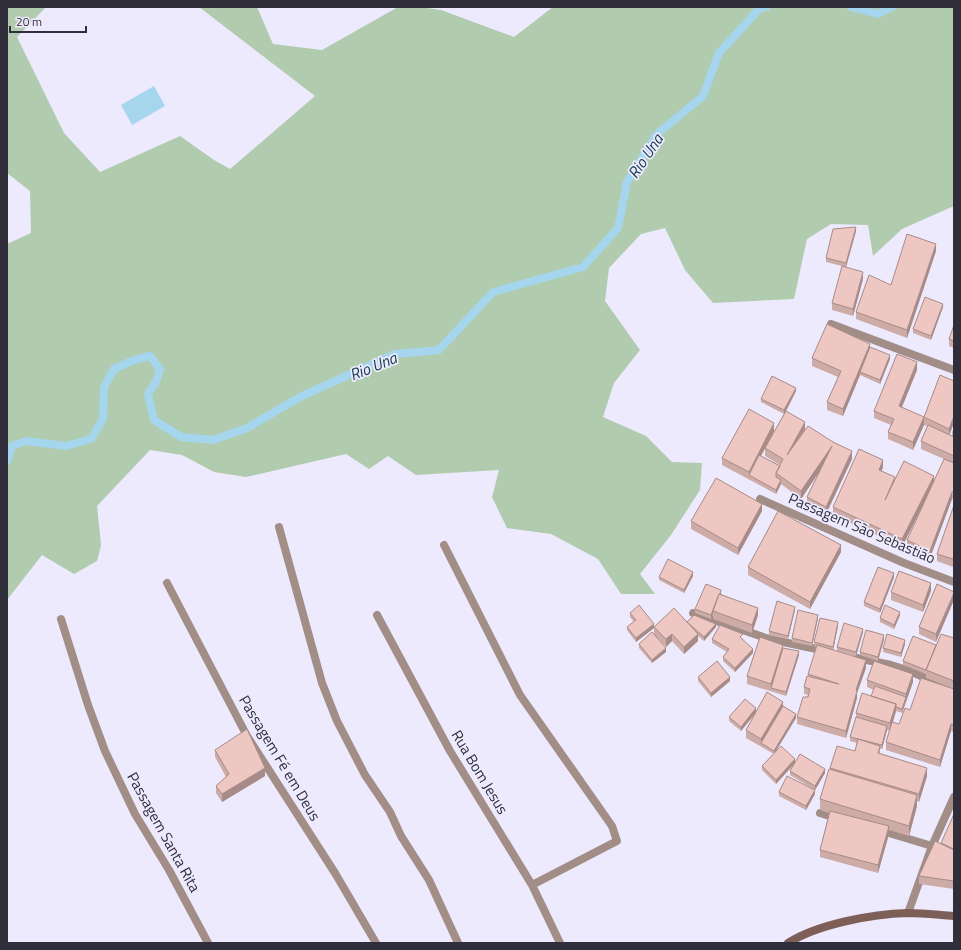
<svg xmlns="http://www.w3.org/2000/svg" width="961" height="950" font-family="'Titillium Web',sans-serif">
  <rect width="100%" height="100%" fill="#edeafe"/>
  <path fill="#b1cbaf" d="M7 7H46L17 37 64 133 100 172 180 136 214 160 230 169 315 96 199 7H257L273 44 322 50 398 7H419L441 10 514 37 553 7H954V206L902 229 873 256 868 225 831 224 807 239 794 299 713 303 685 270 665 228 641 234 609 268 605 301 640 350 614 383 603 417 646 436 672 462 702 463 700 490 671 535 640 574 655 594H621L598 559 551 534 507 528 492 497 499 470 416 475 388 456 369 469 346 454 246 477 214 472 182 455 150 450 97 506 101 545 97 561 74 574 42 555 7 600V244L31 233 30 191 7 173Z"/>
  <path fill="#a6d5ee" d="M154 86 165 106 132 125 121 105Z"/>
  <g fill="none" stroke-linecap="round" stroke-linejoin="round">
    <path stroke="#a6d5ee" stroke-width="8" d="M851 7 878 14 892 7
      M7 461 12 446 26 441 66 446 91 439 103 419 104 387 114 369 134 360 150 356 160 369 156 382 148 394 154 420 181 437 213 440 247 428 302 396 395 354 439 350 493 292 583 267 618 228 627 182 656 135 703 96 719 53 760 8 766 7"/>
    <path stroke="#a28d87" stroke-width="8" d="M279 527 322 683 337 721 365 775 390 812 401 836 429 880 458 943"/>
    <path stroke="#a28d87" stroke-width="8" d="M831 324 954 370
      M760 499 904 563 954 582
      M444 545 520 695 612 826 617 841 532 885
      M167 583 247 736 335 873 376 943
      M693 613 769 639 826 651
      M377 615 450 751 532 885 560 943
      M61 619 88 705 105 751 135 814 169 870 208 943
      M857 658 891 665 910 671 954 691
      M820 813 839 819
      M879 830 932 846
      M908 913 932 846 954 797"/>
    <path stroke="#7d5f57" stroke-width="8" d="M788 943C818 924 872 914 908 913 923 913 939 915 954 916"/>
  </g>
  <path fill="#cdaba7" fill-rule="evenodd" d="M856 231 846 267 826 262V258Z
    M936 251 907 338 856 319V312L891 285Z
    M863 279 853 316 832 310V303Z
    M943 307 931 340 913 333V329Z
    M954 325V348L949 346V339Z
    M812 358 890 359 880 384 860 375 843 416 827 410V402L838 377 812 366Z
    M917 370 902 407 924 417 954 381 949 435 952 436V432L954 428V500L952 499 930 558 907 548V540L931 488 902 547 833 515V507L883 467 882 471 895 480 934 482 944 459 921 449V441L927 426 924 425 913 450 888 439V432L891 425 874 418V411Z
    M796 391 786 412 805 429 852 459 826 514 807 505V497L819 472 801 499 781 484 776 494 722 465V458L774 431 770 439 784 414 761 402V399ZM765 449V456L780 465V466L761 456Z
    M954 505V564L953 567 937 561V554Z
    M762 511 738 555 691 529V521Z
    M841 552 810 609 748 575V567Z
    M693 576 684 593 659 580V577Z
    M894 577 880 613 864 606V602Z
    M937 584 936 642 919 634V627Z
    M931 591 923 612 891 600V592Z
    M721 594 758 615 752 633 713 619V614L711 619 695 613V609Z
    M795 610 788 639 769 635V631Z
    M630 613 654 627 687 622 716 627 704 641 698 636V641L684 654 672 641 666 647 657 637 666 652 652 663 639 648V644L654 634V628L636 642 627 630V627L634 622 630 617Z
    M900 615 894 629 880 622V618Z
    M818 618 812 646 792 642V638Z
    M838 626 833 650 866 668 857 693V698L846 738 797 724V717L808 695 804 694V687L817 647 814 646V642Z
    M863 632 856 656 837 651V647Z
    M743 638 742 639 753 653 735 672 723 661V657L727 652 712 643V639Z
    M954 638V689L926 678V674L903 665V661L936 645Z
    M884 639 878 661 860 655V652Z
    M905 644 901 657 883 652V648Z
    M783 648 799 655 786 696 747 684V676Z
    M698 677 730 681 711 697 698 681Z
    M867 680 913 682 902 713 896 711 893 722 899 724 910 710 954 689V732L951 731 940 767 886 750V742L890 731 887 730 882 749H880V753L927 776 919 802 917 801V806L909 836 889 830V834L878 873 820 857V850L829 813 820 810V799L830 770V768L855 751 857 743 850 741V737L856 717V713L871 696 874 690 867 687Z
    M783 706 796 718 776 751 795 763 825 773 815 790 790 775V771L794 764 776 784 762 770V766L774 754 746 738V730L756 713 741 731 729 721V717Z
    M215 750 265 776 222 802 216 793V786L226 777 215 757Z
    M779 792 815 794 806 810 779 796Z
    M954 814V889L919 884V876L941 844Z"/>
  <path fill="#a78b88" d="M856 227V231L846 267V263Z
    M936 244V251L907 338V330Z
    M863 272V279L853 316V309Z
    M943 304V307L931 340V336Z
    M870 344V351L860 372V375L843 416V409Z
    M890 355V359L880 384V380Z
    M917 362V370L899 414V406Z
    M796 388V391L784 414V410Z
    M954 416V423L949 436V429Z
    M924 417V425L913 450V442Z
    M805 422V429L787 455Z
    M774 423V431L750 476 749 475V472Z
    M832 446V453L801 499V491Z
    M852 451V459L826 514V507Z
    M883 460V467L879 477V470Z
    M934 476V483L902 547V539Z
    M781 480V484L776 494V490Z
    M952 492V499L930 558V551Z
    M762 504V511L738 555V548Z
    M841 545V552L810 609V602Z
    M954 557V564L953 567V559Z
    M693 572V576L684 593V590Z
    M894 573V577L880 613V609Z
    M931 583V591L923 612V605Z
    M721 590V594L714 612 713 611V614L711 619V615Z
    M954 593V600L936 642V634Z
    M795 607V610L788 639V636Z
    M758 608V615L752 633V625Z
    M900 612V615L894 629V625Z
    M818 615V618L812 646V643Z
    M838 622V626L833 651V647Z
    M654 624V628L636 642V638Z
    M716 624V627L704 641V637Z
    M863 629V632L856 656V652Z
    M672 634V641L666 647V639Z
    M698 634V641L684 654V647Z
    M884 635V639L878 661V657Z
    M905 640V644L901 657V653Z
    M783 645V652L771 688V684Z
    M666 648V652L652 663V660Z
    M753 649V653L735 672V668Z
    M799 651V655L786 696V692Z
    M866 660V668L857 693V698L846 738V731L856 690Z
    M913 674V682L902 713V709L906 697V694Z
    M730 677V681L711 697V693Z
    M783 702V710L761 743V746V739Z
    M896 704V711L890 731V723Z
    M756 708V712L741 731V727Z
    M796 714V718L774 754V751Z
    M951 724V731L940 767V760Z
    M887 726V730L882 749V745Z
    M795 759V763L776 784V780Z
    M265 768V776L222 802V794Z
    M927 768V776L919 802V794Z
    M825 769V773L815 790V786Z
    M815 790V794L806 810V806Z
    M917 795V806L909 836V826Z
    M889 826V834L878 873V865Z"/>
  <path fill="#eec7c2" stroke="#a78b88" d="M856 227 846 263 826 258 833 229Z
    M907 234 936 244 907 330 856 312 869 275 891 285Z
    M842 266 863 272 853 309 832 303Z
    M925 297 943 304 931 336 913 329Z
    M827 324 870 344 843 409 827 402 841 371 812 358Z
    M954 325V341L949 339Z
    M870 347 890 355 880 380 860 372Z
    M897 354 917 362 899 406 924 417 940 375 954 381V416L949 429 924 417 913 442 888 432 894 419 874 411Z
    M772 376 796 388 784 410 761 399Z
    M749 409 774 423 749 472 722 458Z
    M786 411 805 422 787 455 808 426 833 442 852 451 826 507 807 497 832 446 801 491 776 473 783 459 765 448Z
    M928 425 954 437V456L921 441Z
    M859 449 883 460 879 470 895 477 885 500 904 461 934 476 902 539 833 507Z
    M759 455 780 466 776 473V477L781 480 776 490 749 475Z
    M944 459 954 463V492H952L930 551 907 540Z
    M716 478 762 504 738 548 691 521Z
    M954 505V557L953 559 937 554Z
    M778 511 841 545 810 602 748 567Z
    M668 559 693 572 684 590 659 577Z
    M878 567 894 573 880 609 864 602Z
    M899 571 931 583 923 605 891 592Z
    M706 584 721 590 720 594H719L711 615 695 609Z
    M937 584 954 592V593L936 634 919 627Z
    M719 594 758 608 752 625 713 611Z
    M777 601 795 607 788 636 769 631Z
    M639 605 654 624 636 638 627 627 636 620 630 613Z
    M885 605 900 612 894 625 880 618Z
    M674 608 698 634 684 647 672 634 666 639 654 627Z
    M798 610 818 615 812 643 792 638Z
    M694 615 716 624 704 637 687 622Z
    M820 618 838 622 833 647 814 642Z
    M844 623 863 629 856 652 837 647Z
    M720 625 743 634 740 637 753 649 735 668 723 657 729 649 712 639Z
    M866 630 884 635 878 657 860 652Z
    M652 632 666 648 652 660 639 644Z
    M887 634 905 640 901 653 883 648Z
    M941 634 954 638V681L926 670Z
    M913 636 936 645 926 670 903 661Z
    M760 637 783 645 771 684 747 676Z
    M817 645 866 660 856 690 857 691 846 731 797 717 803 697H808L810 689 804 687 807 676 839 684 808 674Z
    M783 648 799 651 786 692 771 688Z
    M717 661 730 677 711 693 698 677Z
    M874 661 913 674 906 694 867 680Z
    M921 678 954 689V725L951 724 940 760 886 742 892 722 899 724 905 708 910 710Z
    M875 686 906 697 902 709 896 707V704L871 696Z
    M767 692 783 702 761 739 746 730Z
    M862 693 896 704 890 723 856 713Z
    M745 699 756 708 741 727 729 717Z
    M783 706 796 714 774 751 761 743Z
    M856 717 887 726 882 745 850 737Z
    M247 729 265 768 222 794 216 786 229 774 215 750Z
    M858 739 880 746 878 753 927 768 919 794 830 768 837 746 855 751Z
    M781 746 795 759 776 780 762 766Z
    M800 754 825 769 815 786 790 771Z
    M829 769 917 795 909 826 820 799Z
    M787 776 815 790 806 806 779 792Z
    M830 811 889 826 878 865 820 850Z
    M954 814V849L941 843Z
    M935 841 954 850V881L919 876Z"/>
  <g text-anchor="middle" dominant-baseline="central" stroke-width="3.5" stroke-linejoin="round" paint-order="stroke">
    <g font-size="15" fill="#302e3a" stroke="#edeafe">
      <text transform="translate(862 528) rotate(23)">Passagem São Sebastião</text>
      <text transform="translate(280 758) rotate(59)">Passagem Fé em Deus</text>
      <text transform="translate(480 772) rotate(59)">Rua Bom Jesus</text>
      <text transform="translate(164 832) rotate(61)">Passagem Santa Rita</text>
    </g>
    <g font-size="16" font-style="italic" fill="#123a4c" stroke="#edeafe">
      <text transform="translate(645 156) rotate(-56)">Rio Una</text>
      <text transform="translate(373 366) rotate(-22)">Rio Una</text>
    </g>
  </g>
  <rect width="961" height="950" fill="none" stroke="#302e3a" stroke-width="16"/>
  <path d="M10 26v6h76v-6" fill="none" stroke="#302e3a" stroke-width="2"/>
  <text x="16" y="26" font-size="12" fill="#302e3a" stroke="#edeafe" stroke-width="3" paint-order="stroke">20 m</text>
</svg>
